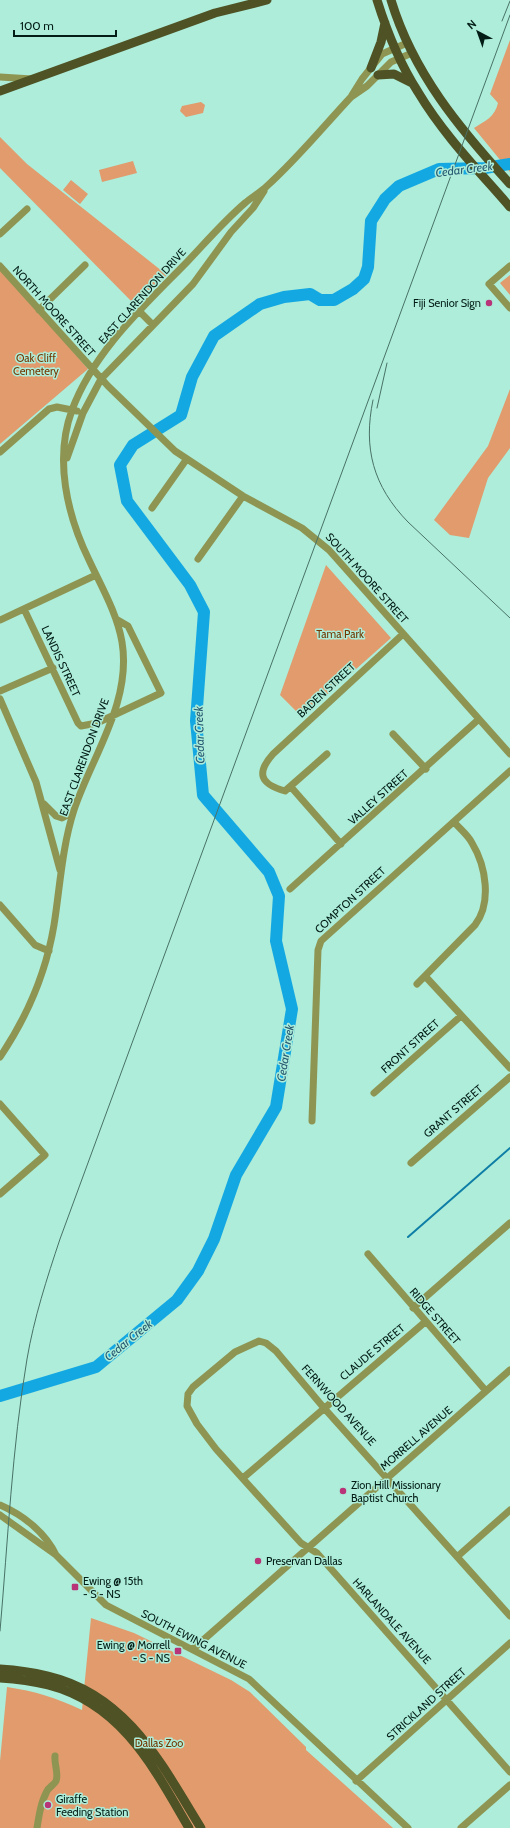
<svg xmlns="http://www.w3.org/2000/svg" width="510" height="1828" font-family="Cabin,sans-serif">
  <rect width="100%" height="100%" fill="#adedd9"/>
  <path fill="#e19b6d" d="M510 40V172L474 128C485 121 495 117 498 103L490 94Z
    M201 102 205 105 203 113 186 117 180 111 182 106Z
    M0 137 27 164 167 275 136 306 0 168Z
    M133 161 137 173 102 182 99 170Z
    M71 180 88 194 80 204 63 190Z
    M0 267 88 369 0 444Z
    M510 275V295L500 283Z
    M510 389V448L488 478 469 538 450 535 434 520 488 446Z
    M326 565 391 638 302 717 280 695Z
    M91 1618 134 1633 231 1680 250 1692 306 1747V1750L393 1828H0V1761L7 1687C34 1691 57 1698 82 1710Z"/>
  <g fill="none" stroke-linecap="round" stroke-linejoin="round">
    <path stroke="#0f7ea6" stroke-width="2" d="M408 1237 510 1148"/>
    <path stroke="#14a8e3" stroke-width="12" d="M0 1396 96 1367 177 1300 198 1271 214 1239 236 1175 276 1107 292 1009 276 941 279 896 269 872 203 795 196 721 204 612 190 585 127 501 120 465 133 445 181 415 192 377 214 336 260 304 284 297 310 294 320 300H334L353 289 364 279 368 267 371 221 385 199 399 186 439 169 485 168 510 164"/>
    <path stroke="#8e9552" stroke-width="7" d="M0 77 32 79
      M352 95 362 79 382 54 407 43
      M0 234 27 209
      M0 266 108 386 175 451 243 496 302 528 329 550 510 754
      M510 266 489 284 510 308
      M39 310 85 265
      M140 312 153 325
      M0 452 49 409 57 407 77 411
      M67 458 83 413 101 379 193 284 231 232 253 208 264 191
      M152 508 186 460
      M198 559 243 496
      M24 609 78 723 81 726 97 723 161 693 128 626 116 619
      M0 620 96 575
      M0 691 53 668
      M0 699 36 782 60 870
      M393 734 426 769
      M327 754 285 791C260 784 256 773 273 754L403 634
      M291 787 341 844
      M44 804 56 816 62 818 73 812
      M290 889 479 719
      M0 905 35 945 49 951
      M425 976 510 1068
      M417 984 475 925C492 903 486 866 472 843 468 835 460 829 454 822
      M0 1057C27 1017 46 973 54 925 60 887 62 847 74 810 92 756 132 702 122 642 117 613 101 586 89 560 67 515 54 459 72 410 94 351 144 306 187 262 206 242 224 221 245 203 252 197 261 192 267 186 297 159 323 127 351 97L367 86 391 62 412 53
      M374 1093 461 1016
      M0 1104 45 1155 0 1194
      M312 1121 318 950 321 941 510 771
      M411 1163 510 1077
      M368 1254 486 1391
      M413 1308 510 1223
      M243 1478 425 1322
      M0 1505C23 1515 45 1532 56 1555
      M0 1515 56 1555 106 1605 249 1679 408 1828
      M458 1556 510 1510
      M510 1616 324 1408 276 1351 266 1343 259 1341 235 1352 193 1387 188 1394 187 1406 197 1424 216 1449 301 1543 317 1553 510 1772
      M193 1649 510 1370
      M356 1781 510 1643
      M37 1828C39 1815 41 1802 47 1791 49 1787 54 1785 56 1781 59 1774 54 1764 55 1756
      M461 1828 510 1785"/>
    <path stroke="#4e5224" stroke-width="9" d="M377 0C387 32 400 64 418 92 443 134 478 170 510 207
      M391 0C413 73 460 129 510 184
      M371 68 381 42 385 23
      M378 75 394 74 412 83
      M0 91 215 13 267 0
      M0 1669C16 1670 32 1672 48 1676 128 1695 162 1765 201 1828
      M0 1678C16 1679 32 1681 48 1685 122 1704 154 1768 189 1828"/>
    <path stroke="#497266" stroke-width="1" d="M502 21 510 1
      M373 400C363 448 373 486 408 522L510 618
      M377 408 387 363
      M0 1631C8 1540 12 1448 27 1359 34 1318 47 1278 60 1239L510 15"/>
  </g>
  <g fill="#b83378" stroke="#adedd9" stroke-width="1.5">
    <circle cx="489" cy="303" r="4"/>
    <circle cx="343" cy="1491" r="4"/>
    <circle cx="258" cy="1561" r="4"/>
    <rect x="71" y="1583" width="8" height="8" rx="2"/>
    <rect x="174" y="1647" width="8" height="8" rx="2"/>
    <circle cx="48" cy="1805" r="4"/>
  </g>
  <g text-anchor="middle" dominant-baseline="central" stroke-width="3" stroke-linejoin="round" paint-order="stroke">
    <g font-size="11" fill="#031d16" stroke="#adedd9">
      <text transform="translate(142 296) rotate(-48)">EAST CLARENDON DRIVE</text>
      <text transform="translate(54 311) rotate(48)">NORTH MOORE STREET</text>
      <text transform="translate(367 578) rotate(48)">SOUTH MOORE STREET</text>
      <text transform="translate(61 661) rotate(65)">LANDIS STREET</text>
      <text transform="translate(326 690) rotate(-43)">BADEN STREET</text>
      <text transform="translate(84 757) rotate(-70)">EAST CLARENDON DRIVE</text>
      <text transform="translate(378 797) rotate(-42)">VALLEY STREET</text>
      <text transform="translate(350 900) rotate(-43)">COMPTON STREET</text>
      <text transform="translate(410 1046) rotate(-42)">FRONT STREET</text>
      <text transform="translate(453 1111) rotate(-41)">GRANT STREET</text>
      <text transform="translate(435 1316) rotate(49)">RIDGE STREET</text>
      <text transform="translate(372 1352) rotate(-40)">CLAUDE STREET</text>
      <text transform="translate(339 1405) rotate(48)">FERNWOOD AVENUE</text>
      <text transform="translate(416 1438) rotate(-41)">MORRELL AVENUE</text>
      <text transform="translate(392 1621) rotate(48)">HARLANDALE AVENUE</text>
      <text transform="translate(194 1639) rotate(27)">SOUTH EWING AVENUE</text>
      <text transform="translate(426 1704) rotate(-42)">STRICKLAND STREET</text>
    </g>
    <g font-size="11" fill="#031d16" stroke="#adedd9" text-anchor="start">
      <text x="481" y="303" text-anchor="end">Fiji Senior Sign</text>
      <text x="351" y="1485">Zion Hill Missionary<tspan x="351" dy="13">Baptist Church</tspan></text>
      <text x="266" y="1561">Preservan Dallas</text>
      <text x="83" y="1581">Ewing @ 15th<tspan x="83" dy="13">- S - NS</tspan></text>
      <text x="170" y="1645" text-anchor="end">Ewing @ Morrell<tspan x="170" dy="13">- S - NS</tspan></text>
      <text x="56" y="1799">Giraffe<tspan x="56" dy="13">Feeding Station</tspan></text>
    </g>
    <g font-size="11" fill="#723601" stroke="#adedd9">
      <text x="36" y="358">Oak Cliff<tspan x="36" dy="13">Cemetery</tspan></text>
      <text x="340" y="634">Tama Park</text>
      <text x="159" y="1743">Dallas Zoo</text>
    </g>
    <g font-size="12" font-style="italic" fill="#285a73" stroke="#adedd9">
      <text transform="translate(464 169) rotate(-7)">Cedar Creek</text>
      <text transform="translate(199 735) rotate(-92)">Cedar Creek</text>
      <text transform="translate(285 1053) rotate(-81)">Cedar Creek</text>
      <text transform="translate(128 1340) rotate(-39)">Cedar Creek</text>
    </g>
  </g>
  <g transform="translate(478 32) rotate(319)" stroke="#adedd9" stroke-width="3" paint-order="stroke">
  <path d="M0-3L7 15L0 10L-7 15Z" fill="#031d16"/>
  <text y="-6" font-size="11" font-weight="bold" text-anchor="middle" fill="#031d16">N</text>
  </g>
  <path d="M14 30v6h102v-6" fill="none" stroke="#031d16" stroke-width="2"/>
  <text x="20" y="30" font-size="12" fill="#031d16" stroke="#adedd9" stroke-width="3" paint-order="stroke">100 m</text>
</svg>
